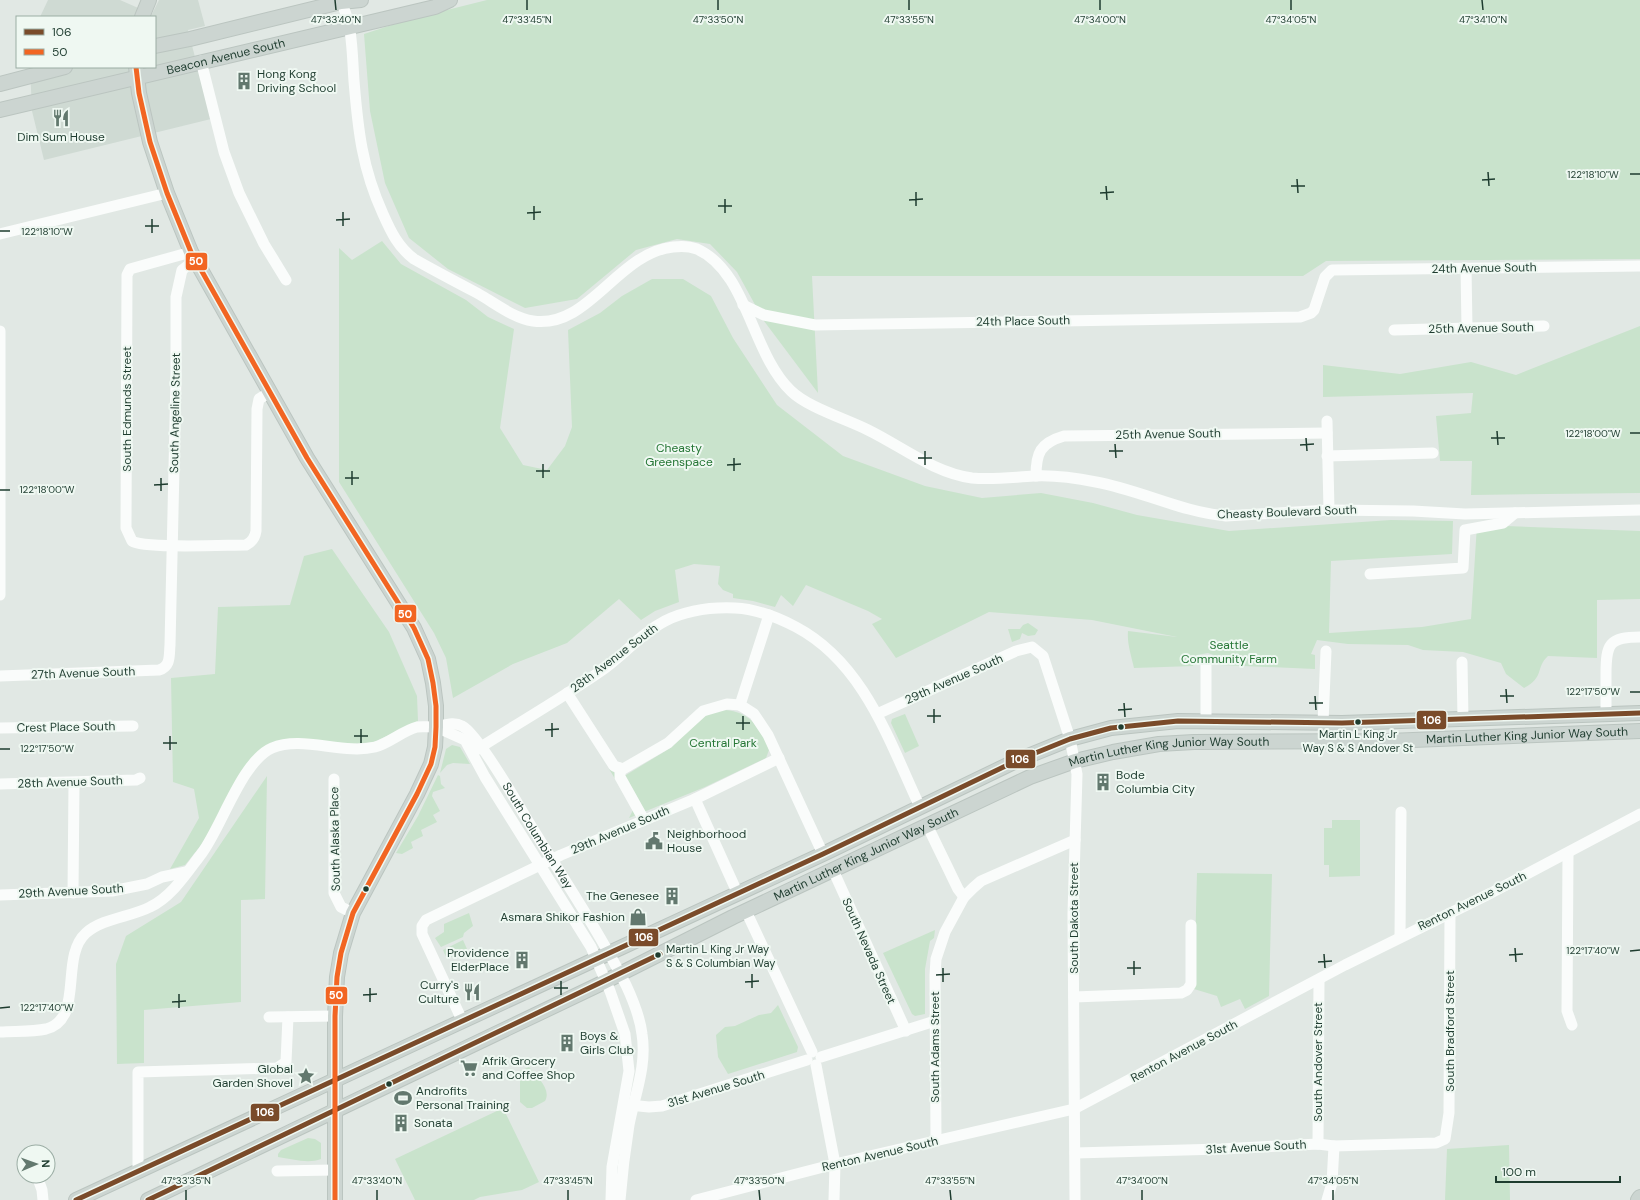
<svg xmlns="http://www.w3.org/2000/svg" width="1640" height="1200" font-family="'DM Sans',sans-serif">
  <rect width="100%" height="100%" fill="#e1e8e4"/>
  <path fill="#cfdad3" d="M48 0H120L152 14 159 0H198L205 26 188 30 211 119 44 160 32 111 30 67H155V17H40Z"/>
  <path fill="#c9e3cc" d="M487 0H1640V259L1326 261 1303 276H812L818 393 764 321 737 272 710 244 677 239 636 250 577 299 525 308 448 269 409 238 385 183 370 111 364 34 407 20Z
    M382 241 401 264 466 300 488 317 514 329 500 428 523 465 547 470 565 446 572 427 568 330 600 313 622 296 652 279H683L711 296 733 338 777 405 843 456 925 486 982 498 1041 493 1093 503 1137 515 1229 531 1391 520 1453 521 1452 554 1331 561 1329 633 1422 627 1471 619 1477 525 1640 531V599L1597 600V658L1548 656C1535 668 1545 677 1524 688L1506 674 1501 663 1463 652 1423 650 1408 645 1348 644 1317 640 1311 654 1315 655V669L1220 665 1216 656 1208 653 1197 655 1193 666 1134 668C1131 655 1127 644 1128 631L1177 637 1092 620 989 612 896 658 872 624 882 619 868 611 806 585 793 606 781 595 775 607 753 601 733 598V594L723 590 718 584 720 566 694 564 675 570 679 602 655 611 641 620 619 599 567 643 513 664 453 698 446 658 434 633 339 482V248L352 260Z
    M1640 326V493L1471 495 1472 461H1440L1436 416 1471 413 1473 393 1323 397V365L1400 374 1471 362 1516 375Z
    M332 549 389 632 417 696 418 721 374 742 353 744 309 740 273 743 210 834 185 865 170 869 199 818 194 789 173 782 171 678 215 674 218 607 290 605 304 556Z
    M1028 623 1038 630 1035 635 1028 636 1022 633 1020 639 1012 642 1008 629H1020L1023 625Z
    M724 710C749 711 762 728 769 750L766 758 705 787 629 818 633 810 630 803 609 769 617 774 626 775 672 747 698 719 713 712Z
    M905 714 919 746 905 753 891 723 892 719Z
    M452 745 460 747 470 764 453 763 447 765 440 773 446 749Z
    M438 775 440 776 441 784 445 788 433 792 432 796 440 811 433 815 437 822 421 830 423 836 411 842 413 848 402 854 396 853 418 816Z
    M267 776 265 899 241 900V1002L144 1010V1063L117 1064 116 964 126 936 181 902Z
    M1332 820H1360V876L1329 877V865H1324V828H1332Z
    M1197 873 1272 874 1269 996 1245 1009 1240 999 1221 1007 1217 996 1194 989Z
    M469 913 473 926 464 933 463 937 441 947 435 938 444 932V924Z
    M935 930 934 938 930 941 925 969V1014L915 1016 912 1014 883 953Z
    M463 940 467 949 447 959 443 950Z
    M778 1005 798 1047 797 1052 728 1074 718 1057 716 1035 725 1027 735 1026 759 1015 771 1013Z
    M529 1067C536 1076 552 1089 545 1101L532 1108H527L520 1102V1071Z
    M499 1110 505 1112 539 1182 522 1190 480 1197 474 1200H415L395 1159Z
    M308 1138 315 1139 321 1143V1159C308 1164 292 1159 278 1157V1154L281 1150Z
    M1509 1145 1510 1200H1445L1447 1149Z"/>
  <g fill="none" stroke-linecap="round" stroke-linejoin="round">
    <g stroke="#bbc5c0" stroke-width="16">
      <g id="major">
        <path d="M142 17 149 0"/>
        <path d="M155 46 190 39 341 2 361 0"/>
        <path d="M136 67 139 93 150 142 167 193 191 252 307 458 414 628 428 659 433 683 436 706V727L435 747 431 764 417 794 353 913 341 953 337 977 335 1016V1200"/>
        <path d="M0 84 65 67"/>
        <path id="s2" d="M0 110 435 7 450 0"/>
        <path d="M76 1200 823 854 1018 760 1070 739 1111 728 1178 721 1342 723 1640 713"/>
        <path id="s3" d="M148 1200 598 985 733 917 1030 777 1075 761 1113 752 1159 744 1194 742 1388 741 1640 731"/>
        <path d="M1638 1200 1640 1197"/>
      </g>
    </g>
    <g stroke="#fafcfb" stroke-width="11">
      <path d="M340 0C353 24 352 54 354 81 358 130 362 168 383 214 391 232 398 247 414 259 435 271 456 282 477 293 495 303 513 318 533 321 589 329 617 253 673 247 681 246 689 246 697 249 748 272 751 353 791 391 807 407 846 419 868 430 901 446 934 473 972 478 993 480 1014 477 1034 476 1055 475 1076 478 1096 482 1140 490 1181 512 1226 516L1329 510 1413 511 1465 514 1640 510"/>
      <path d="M201 61 224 152 239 193 264 244 286 280"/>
      <path d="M0 234 167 193"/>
      <path d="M191 252 130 269 127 275 126 528 132 541C145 549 226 545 246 545 252 542 255 538 256 531L257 409 259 399 270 392"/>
      <path d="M1466 268 1467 328"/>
      <path d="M743 305 764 315 815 325 1300 317 1311 313 1314 310 1325 277 1332 270 1640 266"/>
      <path d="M1394 330 1544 326"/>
      <path d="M0 331V595"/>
      <path d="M1327 421 1329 510"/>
      <path d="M1327 456 1433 453"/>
      <path d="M1036 476C1036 453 1040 443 1064 436L1327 433"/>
      <path d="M1370 574 1463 568 1465 530 1503 523 1515 513"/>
      <path d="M769 615 740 705 754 714 768 735 823 854"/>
      <path d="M1462 662 1463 719"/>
      <path d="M0 676 159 670C171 666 169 656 170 645L176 379V297L182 270 195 260"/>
      <path d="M567 693 614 766 623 769 668 743 703 711 727 704 740 705"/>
      <path d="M877 714 1016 651 1032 647 1043 656 1070 739 1077 774 1073 914 1075 1200"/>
      <path d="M1606 714C1606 701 1606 687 1606 674 1606 644 1609 637 1640 637"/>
      <path d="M1206 721V661"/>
      <path d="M1323 723 1326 651"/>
      <path d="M436 727 465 740 485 777 591 947 610 991 625 1034 629 1071 612 1167 611 1200"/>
      <path d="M0 728 133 726"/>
      <path d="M473 752C515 725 559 700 601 671 623 656 640 634 665 621 687 610 711 607 735 608 757 609 777 617 796 627 864 663 889 741 920 807"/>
      <path d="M620 768V777L644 820"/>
      <path d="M334 779V893L341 907 353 913"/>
      <path d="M0 784 136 780 140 778"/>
      <path d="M695 799 737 892"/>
      <path d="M927 825 958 889 964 897"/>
      <path d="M1568 853 1567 1011 1572 1025"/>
      <path d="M833 870 906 1031"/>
      <path d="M73 893 74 783"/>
      <path d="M0 895 112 891 147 884 162 877 186 872"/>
      <path d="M746 911 812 1052"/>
      <path d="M1400 937 1401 812"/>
      <path d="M1074 997 1181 993 1187 990 1191 984V925"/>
      <path d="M269 1017 335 1016"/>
      <path d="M462 1020 422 934V926L426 920 561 855 695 799 779 758"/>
      <path id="s1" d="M0 1032C15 1031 32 1032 46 1029 85 1019 59 957 86 933 103 918 131 917 150 907 172 897 188 871 202 853 222 826 242 761 272 748 302 735 343 755 375 747 390 743 402 731 417 727 425 726 432 728 440 726 448 724 455 722 462 726 477 733 515 799 525 816 559 872 596 926 626 985 633 1000 640 1017 642 1034 647 1066 635 1094 629 1125 625 1150 622 1175 620 1200"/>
      <path d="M821 1057 935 1021"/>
      <path d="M816 1065 835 1164 834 1200"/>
      <path d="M629 1105 649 1107 662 1106 807 1060"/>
      <path d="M936 1141 935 975 936 959 945 932 964 897 973 888 981 881 1075 840"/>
      <path d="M1318 1144 1319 980"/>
      <path d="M1075 1153 1221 1149 1318 1144 1334 1146 1436 1143 1445 1139 1449 1113 1450 913"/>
      <path d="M138 1171V1072L277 1068 286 1062 288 1017"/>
      <path d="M277 1171 334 1170"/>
      <path d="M37 1176 42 1190 43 1200"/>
      <path d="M696 1200 835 1164 1074 1109 1345 965 1491 893 1640 814"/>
      <path d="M1327 1200 1332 1183 1334 1146"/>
    </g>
    <use href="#major" stroke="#ccd5d1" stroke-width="14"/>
    <g stroke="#eff8f2" stroke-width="8">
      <path id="bus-1" d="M76 1200 823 854 1018 760 1070 739 1111 728 1178 721 1342 723 1640 713
        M148 1200 660 954"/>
    </g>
    <g stroke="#eff8f2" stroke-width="8">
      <path id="bus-2" d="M136 67 139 93 150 142 167 193 191 252 307 458 414 628 428 659 433 683 436 706V727L435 747 431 764 417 794 353 913 341 953 337 977 335 1016V1200"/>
    </g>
    <use href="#bus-1" stroke="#7a4b2a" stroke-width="5"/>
    <use href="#bus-2" stroke="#f26522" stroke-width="5"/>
  </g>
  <path fill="none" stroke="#1e3c2f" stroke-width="1.5" d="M335 0 336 10M527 0V10M718 0V10M909 0V10M1100 0V10M1291 0V10M1482 0 1483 10M1488 172 1489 186M1630 174H1640M1297 179 1298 193M1482 180 1495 179M1106 186 1107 200M1291 186H1305M916 192V206M1100 193 1114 192M725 199V213M909 200 923 199M534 206V220M718 206H732M343 212V226M527 213 541 212M152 219V233M336 220 350 219M145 226H159M0 231H10M1497 431 1498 445M1630 433H1640M1306 438 1307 451M1491 438H1505M1115 444 1116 458M1300 445 1314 444M925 451V465M1109 451H1123M734 458V471M918 458H932M543 464V478M727 465 741 464M352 471V485M536 471H550M161 478V491M345 478H359M154 485 168 484M0 490H10M1506 689 1507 703M1630 692H1640M1315 696 1316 710M1500 696H1514M1124 703 1125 717M1309 703H1323M934 709V723M1118 710 1132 709M743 716V730M927 716H941M552 723V737M736 723H750M361 729V743M545 730 559 729M170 736V750M354 736H368M163 743H177M0 749H10M1515 948 1516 962M1630 951 1640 950M1324 954 1325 968M1509 955 1523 954M1134 961V975M1318 962 1332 961M943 968V982M1127 968H1141M752 974V988M936 975 950 974M561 981V995M745 982 759 981M370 988V1002M554 988H568M179 994V1008M363 995 377 994M172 1002 186 1001M0 1008 10 1007M186 1190V1200M377 1190V1200M568 1190V1200M759 1190 760 1200M950 1190 951 1200M1142 1190V1200M1333 1190V1200"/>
  <defs>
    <g id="building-bare" transform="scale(1.38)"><path d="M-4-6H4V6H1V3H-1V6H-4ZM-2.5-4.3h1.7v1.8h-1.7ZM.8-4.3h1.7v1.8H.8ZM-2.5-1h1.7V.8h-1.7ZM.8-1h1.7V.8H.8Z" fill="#62786e" stroke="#eff8f2" stroke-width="2.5" paint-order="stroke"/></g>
    <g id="restaurant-bare" transform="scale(1.38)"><path d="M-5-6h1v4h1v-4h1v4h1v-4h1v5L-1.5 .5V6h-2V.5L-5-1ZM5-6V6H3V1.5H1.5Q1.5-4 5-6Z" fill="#62786e" stroke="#eff8f2" stroke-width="2.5" paint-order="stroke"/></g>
    <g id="civic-bare" transform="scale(1.38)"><path d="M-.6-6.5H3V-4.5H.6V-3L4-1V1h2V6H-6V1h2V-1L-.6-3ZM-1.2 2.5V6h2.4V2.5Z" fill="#62786e" stroke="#eff8f2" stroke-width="2.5" paint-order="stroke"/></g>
    <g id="shop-bare" transform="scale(1.38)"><path d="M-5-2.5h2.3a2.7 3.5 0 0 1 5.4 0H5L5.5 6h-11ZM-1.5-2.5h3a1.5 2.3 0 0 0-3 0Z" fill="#62786e" stroke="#eff8f2" stroke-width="2.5" paint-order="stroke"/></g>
    <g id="supermarket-bare" transform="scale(1.38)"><path d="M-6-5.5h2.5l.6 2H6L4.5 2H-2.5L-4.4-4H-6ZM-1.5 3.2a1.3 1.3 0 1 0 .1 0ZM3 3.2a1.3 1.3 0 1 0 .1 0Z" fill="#62786e" stroke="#eff8f2" stroke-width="2.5" paint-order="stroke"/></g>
    <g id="sight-bare" transform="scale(1.38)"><path d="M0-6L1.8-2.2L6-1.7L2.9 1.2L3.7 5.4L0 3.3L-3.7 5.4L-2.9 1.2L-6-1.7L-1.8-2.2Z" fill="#62786e" stroke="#eff8f2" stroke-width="2.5" paint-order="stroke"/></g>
    <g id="stadium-bare" transform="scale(1.38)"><path d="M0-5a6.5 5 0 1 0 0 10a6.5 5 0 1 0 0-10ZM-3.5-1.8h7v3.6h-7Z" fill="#62786e" stroke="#eff8f2" stroke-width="2.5" paint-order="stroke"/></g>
  </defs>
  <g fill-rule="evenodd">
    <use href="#building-bare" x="244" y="81"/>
    <use href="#restaurant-bare" x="61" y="118"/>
    <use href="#building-bare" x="1103" y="782"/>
    <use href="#civic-bare" x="654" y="841"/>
    <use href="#building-bare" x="672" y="896"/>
    <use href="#shop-bare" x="638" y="917"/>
    <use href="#building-bare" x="522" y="960"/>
    <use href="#restaurant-bare" x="472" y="992"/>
    <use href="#building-bare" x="567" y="1043"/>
    <use href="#supermarket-bare" x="469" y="1068"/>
    <use href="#sight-bare" x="306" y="1076"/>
    <use href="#stadium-bare" x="403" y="1098"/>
    <use href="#building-bare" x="401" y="1123"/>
  </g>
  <g fill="#1e3c2f" stroke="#eff8f2" stroke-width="1.5">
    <circle cx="1358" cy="722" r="3.5"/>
    <circle cx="1121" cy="727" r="3.5"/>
    <circle cx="366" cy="889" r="3.5"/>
    <circle cx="658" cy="955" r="3.5"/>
    <circle cx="389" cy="1084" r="3.5"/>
  </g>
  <g text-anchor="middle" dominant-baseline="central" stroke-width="4" stroke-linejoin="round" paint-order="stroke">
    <g font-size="11" fill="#1e3c2f" stroke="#eff8f2">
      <text x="1358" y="734">Martin L King Jr<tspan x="1358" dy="14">Way S &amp; S Andover St</tspan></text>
      <text x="666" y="949" text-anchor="start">Martin L King Jr Way<tspan x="666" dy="14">S &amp; S Columbian Way</tspan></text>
    </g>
    <g font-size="12" fill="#1e3c2f" stroke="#eff8f2">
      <text stroke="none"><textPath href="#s2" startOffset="232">Beacon Avenue South</textPath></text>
      <text transform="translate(1484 268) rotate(-1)">24th Avenue South</text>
      <text transform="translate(1023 321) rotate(-1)">24th Place South</text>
      <text transform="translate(1481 328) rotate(-1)">25th Avenue South</text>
      <text transform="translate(127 409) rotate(-90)">South Edmunds Street</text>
      <text transform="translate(175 413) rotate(-89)">South Angeline Street</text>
      <text transform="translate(1168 434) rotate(-1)">25th Avenue South</text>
      <text transform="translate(1287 512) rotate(-2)">Cheasty Boulevard South</text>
      <text transform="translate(614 658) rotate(-37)">28th Avenue South</text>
      <text transform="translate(83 673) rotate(-2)">27th Avenue South</text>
      <text transform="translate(954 679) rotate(-24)">29th Avenue South</text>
      <text transform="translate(66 727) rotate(-1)">Crest Place South</text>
      <text stroke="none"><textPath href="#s3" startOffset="1480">Martin Luther King Junior Way South</textPath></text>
      <text stroke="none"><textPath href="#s3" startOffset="1121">Martin Luther King Junior Way South</textPath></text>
      <text transform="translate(70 782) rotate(-2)">28th Avenue South</text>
      <text transform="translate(620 830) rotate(-23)">29th Avenue South</text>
      <text stroke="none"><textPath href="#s1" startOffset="759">South Columbian Way</textPath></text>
      <text transform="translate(335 839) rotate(-91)">South Alaska Place</text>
      <text stroke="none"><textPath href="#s3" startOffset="797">Martin Luther King Junior Way South</textPath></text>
      <text transform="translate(71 891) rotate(-3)">29th Avenue South</text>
      <text transform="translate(1472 901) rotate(-26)">Renton Avenue South</text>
      <text transform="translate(1074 918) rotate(-90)">South Dakota Street</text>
      <text transform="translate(869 951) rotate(66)">South Nevada Street</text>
      <text transform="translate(1450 1031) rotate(-90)">South Bradford Street</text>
      <text transform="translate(935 1047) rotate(-90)">South Adams Street</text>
      <text transform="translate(1184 1051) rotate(-28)">Renton Avenue South</text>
      <text transform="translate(1318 1062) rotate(-90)">South Andover Street</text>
      <text transform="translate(716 1089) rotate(-17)">31st Avenue South</text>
      <text transform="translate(1256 1147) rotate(-3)">31st Avenue South</text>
      <text transform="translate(880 1154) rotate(-13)">Renton Avenue South</text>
    </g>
    <g font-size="12" fill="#1e3c2f" stroke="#eff8f2" text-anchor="start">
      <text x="257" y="74">Hong Kong<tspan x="257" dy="14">Driving School</tspan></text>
      <text x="61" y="137" text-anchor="middle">Dim Sum House</text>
      <text x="1116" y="775">Bode<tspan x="1116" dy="14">Columbia City</tspan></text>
      <text x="667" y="834">Neighborhood<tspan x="667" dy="14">House</tspan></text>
      <text x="659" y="896" text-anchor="end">The Genesee</text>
      <text x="625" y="917" text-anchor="end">Asmara Shikor Fashion</text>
      <text x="509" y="953" text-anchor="end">Providence<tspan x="509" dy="14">ElderPlace</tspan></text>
      <text x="459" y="985" text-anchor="end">Curry's<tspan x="459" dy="14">Culture</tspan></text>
      <text x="580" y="1036">Boys &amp;<tspan x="580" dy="14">Girls Club</tspan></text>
      <text x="482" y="1061">Afrik Grocery<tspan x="482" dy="14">and Coffee Shop</tspan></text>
      <text x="293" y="1069" text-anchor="end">Global<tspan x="293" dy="14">Garden Shovel</tspan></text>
      <text x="416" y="1091">Androfits<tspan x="416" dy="14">Personal Training</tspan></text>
      <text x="414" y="1123">Sonata</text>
    </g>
    <g font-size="12" fill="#257635" stroke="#eff8f2">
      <text x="679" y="448">Cheasty<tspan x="679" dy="14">Greenspace</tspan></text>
      <text x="1229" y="645">Seattle<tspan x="1229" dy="14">Community Farm</tspan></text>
      <text x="723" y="743">Central Park</text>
    </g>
  </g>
  <g font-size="10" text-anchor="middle" fill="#1e3c2f" stroke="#eff8f2" stroke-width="4" stroke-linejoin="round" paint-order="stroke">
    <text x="336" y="23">47°33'40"N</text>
    <text x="527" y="23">47°33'45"N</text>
    <text x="718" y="23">47°33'50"N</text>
    <text x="909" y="23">47°33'55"N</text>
    <text x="1100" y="23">47°34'00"N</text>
    <text x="1291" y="23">47°34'05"N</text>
    <text x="1483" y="23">47°34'10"N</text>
    <text x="1593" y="178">122°18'10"W</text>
    <text x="47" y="235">122°18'10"W</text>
    <text x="1593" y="437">122°18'00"W</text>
    <text x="47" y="493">122°18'00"W</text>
    <text x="1593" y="695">122°17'50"W</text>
    <text x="47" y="752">122°17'50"W</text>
    <text x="1593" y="954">122°17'40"W</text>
    <text x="47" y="1011">122°17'40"W</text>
    <text x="186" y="1184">47°33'35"N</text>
    <text x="377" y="1184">47°33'40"N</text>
    <text x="568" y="1184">47°33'45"N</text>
    <text x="759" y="1184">47°33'50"N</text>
    <text x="950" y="1184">47°33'55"N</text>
    <text x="1142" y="1184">47°34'00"N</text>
    <text x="1333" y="1184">47°34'05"N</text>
  </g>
  <g stroke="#eff8f2" stroke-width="1.5">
    <rect x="185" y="252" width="23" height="19" rx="4" fill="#f26522"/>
    <rect x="394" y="604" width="23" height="19" rx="4" fill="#f26522"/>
    <rect x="1416" y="710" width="31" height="20" rx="4" fill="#7a4b2a"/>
    <rect x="1005" y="749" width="31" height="20" rx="4" fill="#7a4b2a"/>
    <rect x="628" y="928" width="31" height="19" rx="4" fill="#7a4b2a"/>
    <rect x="325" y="986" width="23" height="19" rx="4" fill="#f26522"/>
    <rect x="250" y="1103" width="30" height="19" rx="4" fill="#7a4b2a"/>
  </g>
  <g font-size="11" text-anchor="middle" font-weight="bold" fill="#fff">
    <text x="196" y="265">50</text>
    <text x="405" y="618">50</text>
    <text x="1432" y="724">106</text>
    <text x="1020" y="763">106</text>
    <text x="644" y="941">106</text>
    <text x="336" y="999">50</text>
    <text x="265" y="1116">106</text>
  </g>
  <rect x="16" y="16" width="140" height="52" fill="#eff8f2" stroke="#9bada4"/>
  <rect x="24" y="29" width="20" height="6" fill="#7a4b2a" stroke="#9bada4"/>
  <text x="52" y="36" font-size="12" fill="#1e3c2f">106</text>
  <rect x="24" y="49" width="20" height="6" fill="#f26522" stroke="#9bada4"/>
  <text x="52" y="56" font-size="12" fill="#1e3c2f">50</text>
  <g transform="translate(36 1164) rotate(88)"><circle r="19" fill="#eff8f2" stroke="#9bada4"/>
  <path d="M0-3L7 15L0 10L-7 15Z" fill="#62786e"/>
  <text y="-6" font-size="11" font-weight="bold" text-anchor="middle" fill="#1e3c2f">N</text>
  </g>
  <path d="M1496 1176v6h124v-6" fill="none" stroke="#1e3c2f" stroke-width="2"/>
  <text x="1502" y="1176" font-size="12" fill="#1e3c2f" stroke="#eff8f2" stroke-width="3" paint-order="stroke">100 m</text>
</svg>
